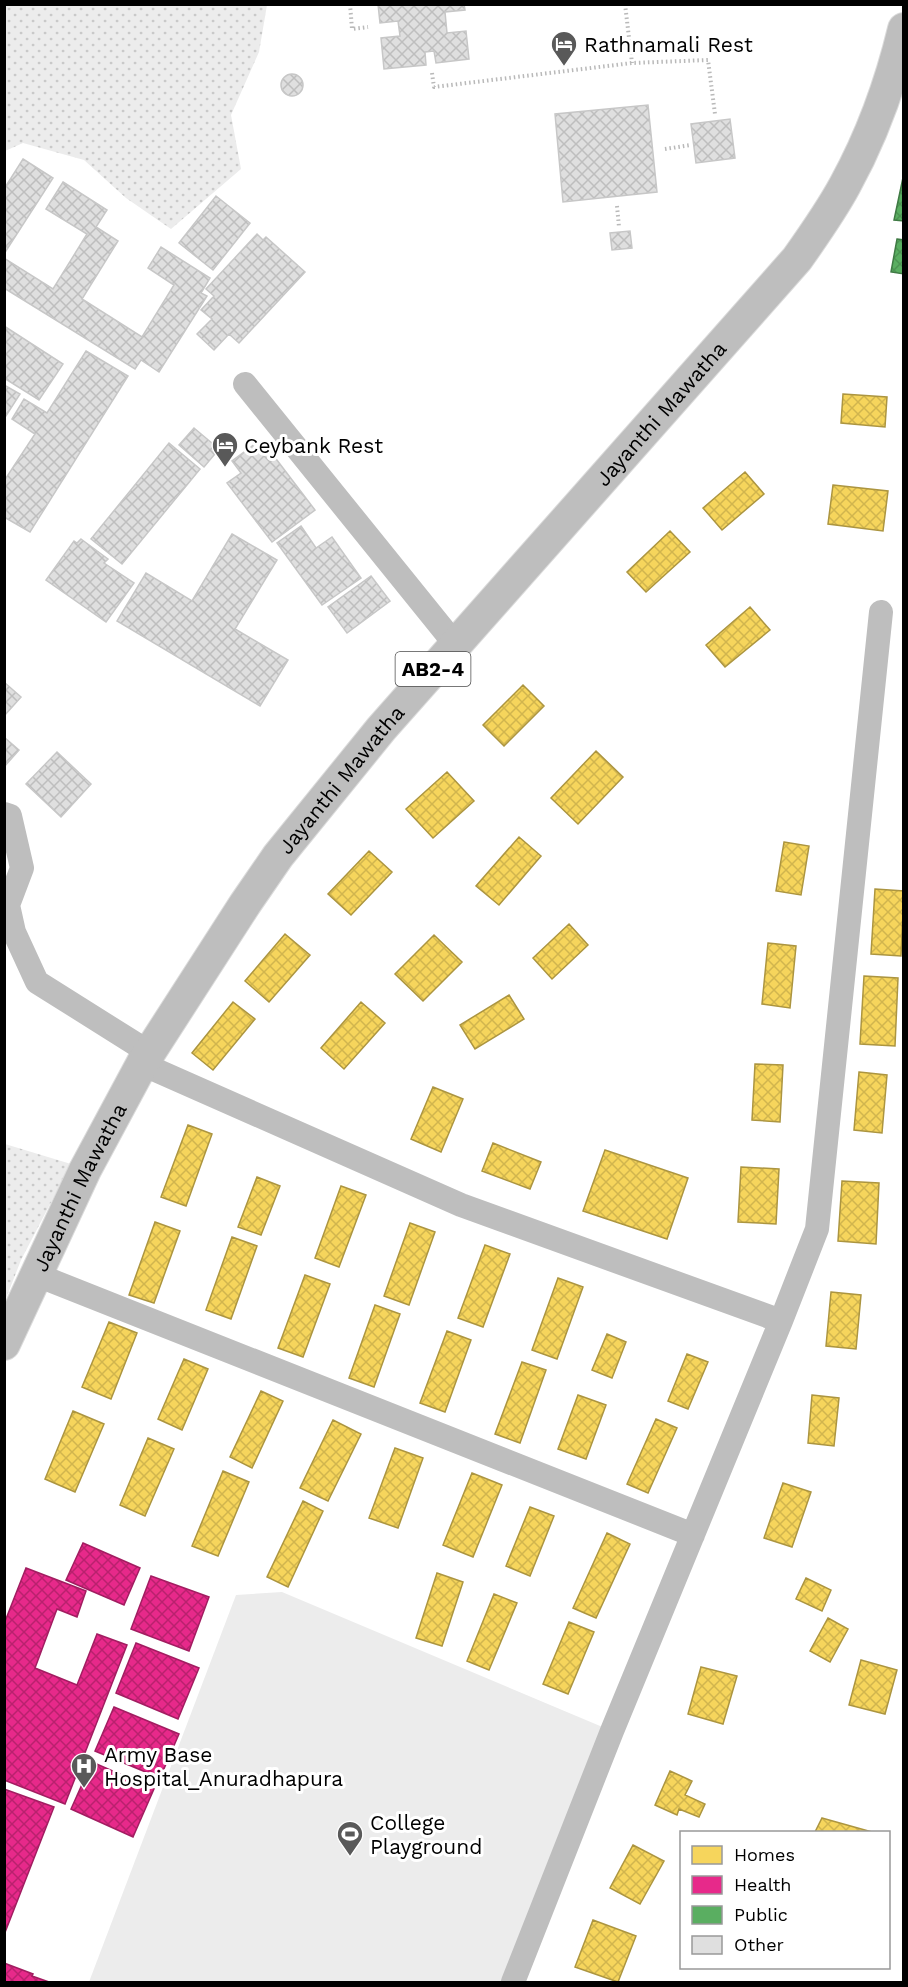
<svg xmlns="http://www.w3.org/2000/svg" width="908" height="1987" font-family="'Work Sans',sans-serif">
  <defs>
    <pattern id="grass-dots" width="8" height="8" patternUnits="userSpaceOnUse" patternTransform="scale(1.5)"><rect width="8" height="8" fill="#ececec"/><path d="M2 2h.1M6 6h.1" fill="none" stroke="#c9c9c9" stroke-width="1.8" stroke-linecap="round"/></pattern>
    <pattern id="homes-cross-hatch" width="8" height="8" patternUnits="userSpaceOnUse" patternTransform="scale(1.5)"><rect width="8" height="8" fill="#f6d55c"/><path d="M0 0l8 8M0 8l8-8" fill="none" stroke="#d1b54e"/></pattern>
    <pattern id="health-cross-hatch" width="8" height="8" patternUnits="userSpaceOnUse" patternTransform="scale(1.5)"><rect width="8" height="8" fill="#e7298a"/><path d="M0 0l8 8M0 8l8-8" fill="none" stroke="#b9216e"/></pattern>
    <pattern id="public-cross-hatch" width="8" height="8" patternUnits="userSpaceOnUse" patternTransform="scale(1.5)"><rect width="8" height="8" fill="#5aae61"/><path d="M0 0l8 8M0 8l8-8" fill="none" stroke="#4c9452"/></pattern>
    <pattern id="building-cross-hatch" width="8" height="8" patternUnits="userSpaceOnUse" patternTransform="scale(1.5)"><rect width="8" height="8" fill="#dfdfdf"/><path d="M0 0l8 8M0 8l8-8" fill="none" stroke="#bebebe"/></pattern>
  </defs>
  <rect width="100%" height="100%" fill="#fff"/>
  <path fill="url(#grass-dots)" d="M4 5H267L259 52 231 115 241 169 171 229 126 198 84 160 23 143 5 151Z
    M5 1144 71 1164 21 1260 5 1301Z"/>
  <path fill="#ececec" d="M282 1592 612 1731 513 1982H89L236 1595Z"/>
  <path fill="url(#homes-cross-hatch)" stroke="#ac9540" stroke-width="1.5" d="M843 394 887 397 885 427 841 423Z
    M745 472 764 494 722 530 703 508Z
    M833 485 888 491 883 531 828 524Z
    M670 531 690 552 646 592 627 572Z
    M750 607 770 630 725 667 706 645Z
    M523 685 544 706 504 746 483 725Z
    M596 751 623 777 578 824 551 798Z
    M447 772 474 801 433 838 406 809Z
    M519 837 541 856 499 905 476 886Z
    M784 842 809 846 801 895 776 891Z
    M369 851 392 872 351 915 328 894Z
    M875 889 904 891 901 956 871 954Z
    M569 924 588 945 552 979 533 958Z
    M285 934 310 955 269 1002 245 981Z
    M434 935 462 962 423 1001 395 974Z
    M768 943 796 946 790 1008 762 1004Z
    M864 976 898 978 895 1046 860 1044Z
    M509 995 524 1019 475 1049 460 1025Z
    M233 1002 255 1019 213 1070 192 1053Z
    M361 1002 385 1023 344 1069 321 1048Z
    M755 1064 783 1065 780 1122 752 1120Z
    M859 1072 887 1075 882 1133 854 1130Z
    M433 1087 463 1099 441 1152 411 1139Z
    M188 1125 212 1134 186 1206 161 1197Z
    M493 1143 541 1162 530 1189 482 1171Z
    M605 1150 688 1178 667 1239 583 1211Z
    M741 1167 779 1169 776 1224 738 1222Z
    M257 1177 280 1186 261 1235 238 1227Z
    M842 1181 879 1183 876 1244 838 1241Z
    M341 1186 366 1195 339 1267 315 1258Z
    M155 1222 180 1231 154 1303 129 1295Z
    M410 1223 435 1232 409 1305 384 1296Z
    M232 1237 257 1246 231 1319 206 1310Z
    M485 1245 510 1254 483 1327 458 1318Z
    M305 1275 330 1284 303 1357 278 1348Z
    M558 1278 583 1287 557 1359 532 1350Z
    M831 1292 861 1295 856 1349 826 1346Z
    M375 1305 400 1314 374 1387 349 1378Z
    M109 1322 137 1333 111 1399 82 1387Z
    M447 1331 471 1340 445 1412 420 1403Z
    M607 1334 626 1342 612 1378 592 1370Z
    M687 1354 708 1362 688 1409 668 1401Z
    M184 1359 208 1369 182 1430 158 1419Z
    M522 1362 546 1370 520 1443 495 1434Z
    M261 1391 283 1401 252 1468 230 1457Z
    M578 1395 606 1405 586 1459 558 1449Z
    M812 1395 839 1398 834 1446 808 1443Z
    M73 1411 104 1424 75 1492 45 1479Z
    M656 1419 677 1428 648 1493 627 1484Z
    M333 1420 361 1434 328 1501 300 1488Z
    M148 1438 174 1449 145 1516 120 1505Z
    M395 1448 423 1458 398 1528 369 1518Z
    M223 1471 249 1482 218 1556 192 1546Z
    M472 1473 502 1485 473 1557 443 1545Z
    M783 1483 811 1492 792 1547 764 1538Z
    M303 1501 323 1511 288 1587 267 1577Z
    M530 1507 554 1516 530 1576 506 1566Z
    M607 1533 630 1544 596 1618 573 1608Z
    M437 1573 463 1582 442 1646 416 1638Z
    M806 1578 831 1590 822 1611 796 1599Z
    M494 1594 517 1603 489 1670 467 1661Z
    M828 1618 848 1629 830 1662 810 1651Z
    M569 1622 594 1632 568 1694 543 1684Z
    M861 1660 897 1670 885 1714 849 1705Z
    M701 1667 737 1676 723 1724 688 1714Z
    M670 1771 692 1781 685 1795 705 1804 699 1817 679 1809 677 1815 655 1805Z
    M822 1818 872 1832H815Z
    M633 1845 664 1861 640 1904 610 1888Z
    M593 1920 636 1936 618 1982 575 1967Z"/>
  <path fill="url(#health-cross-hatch)" stroke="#a21d61" stroke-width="1.5" d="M83 1543 140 1568 124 1605 66 1580Z
    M26 1568 86 1591 77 1617 57 1609 35 1668 77 1685 97 1634 127 1645 65 1804 4 1780V1624Z
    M151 1576 209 1597 189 1651 131 1629Z
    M136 1643 199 1668 178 1719 116 1693Z
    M114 1707 179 1734 160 1778 95 1751Z
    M92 1762 154 1789 133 1837 71 1809Z
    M4 1789 54 1807 4 1935Z
    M4 1963 33 1974 32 1976 49 1982H4Z"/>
  <path fill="url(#public-cross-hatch)" stroke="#3f7a44" stroke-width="1.5" d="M904 173V221L894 220Z
    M897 239 904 240V274L891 272Z"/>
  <path fill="url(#building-cross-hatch)" stroke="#c7c7c7" stroke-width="1.5" d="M378 4H464L465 10 445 12 447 33 466 31 469 59 436 63 434 51 425 52 426 65 384 69 381 38 400 36 398 21 380 23Z
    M281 85a11 11 0 1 1 22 0a11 11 0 1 1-22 0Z
    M648 105 657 192 563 202 555 114Z
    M730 119 735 158 696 163 691 124Z
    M23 159 53 178 4 254V189Z
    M63 182 107 210 96 227 118 241 82 299 142 337 174 285 148 268 161 247 210 278 201 293 207 296 159 372 141 360 135 369 4 288V258L53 289 87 234 46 209Z
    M216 196 250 223 213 270 179 243Z
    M630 231 632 248 612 250 610 233Z
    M257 234 263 240 266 237 305 272 239 343 229 334 214 350 197 334 212 319 201 310 214 296 206 289Z
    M4 326 63 364 39 400 4 378Z
    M86 351 128 376 30 532 4 517V481L35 434 12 419 24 399 47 413Z
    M4 385 20 394 4 419Z
    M194 428 219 449 204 467 179 445Z
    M259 441 268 453 270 451 315 510 272 542 227 483 241 473 232 461Z
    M169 443 200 469 122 564 91 539Z
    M301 526 316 548 332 537 361 578 322 605 277 543Z
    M232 534 277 560 235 629 288 660 260 706 117 621 146 573 192 601Z
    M81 539 108 559 104 563 134 583 106 622 46 580 74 541 77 543Z
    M371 576 390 601 347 633 328 607Z
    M4 682 21 697 4 716Z
    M4 737 19 750 4 767Z
    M57 752 91 784 61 817 26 784Z"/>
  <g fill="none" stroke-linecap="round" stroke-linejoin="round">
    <g stroke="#dbdbdb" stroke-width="34">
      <g id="major">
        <path id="s1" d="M4 1344 85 1170 142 1064 245 904 278 856 381 729 797 259C814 235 831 211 845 185 872 136 891 83 904 29"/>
      </g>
    </g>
    <path stroke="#b9b9b9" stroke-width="4" stroke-dasharray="1.5 3" stroke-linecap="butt" d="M350 4 352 29 368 27
      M625 4 632 63
      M432 73 434 87 632 63 708 60 715 114
      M665 149 691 145
      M617 206 619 227"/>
    <path stroke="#bebebe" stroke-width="24" d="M245 384 455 644
      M4 814 10 816 22 868 8 905 14 932 37 982 150 1053
      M142 1064 461 1205 781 1321
      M37 1275 693 1535
      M513 1982 612 1731 781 1321 817 1229 881 612"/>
    <use href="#major" stroke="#bebebe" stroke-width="32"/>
  </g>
  <defs>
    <g id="hotel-pin" transform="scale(1.35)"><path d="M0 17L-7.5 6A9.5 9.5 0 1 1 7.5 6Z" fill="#595959" stroke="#fff"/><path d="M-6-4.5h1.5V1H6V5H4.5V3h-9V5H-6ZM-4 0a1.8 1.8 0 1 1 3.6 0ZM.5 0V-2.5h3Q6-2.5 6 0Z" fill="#fff"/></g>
    <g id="hospital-pin" transform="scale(1.35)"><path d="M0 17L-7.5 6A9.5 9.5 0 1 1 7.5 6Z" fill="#595959" stroke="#fff"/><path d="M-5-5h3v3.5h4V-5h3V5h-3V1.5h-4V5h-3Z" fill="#fff"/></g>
    <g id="stadium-pin" transform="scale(1.35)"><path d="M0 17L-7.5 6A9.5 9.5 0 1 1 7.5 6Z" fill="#595959" stroke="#fff"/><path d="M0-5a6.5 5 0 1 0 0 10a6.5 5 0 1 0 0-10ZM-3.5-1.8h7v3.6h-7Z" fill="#fff"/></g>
  </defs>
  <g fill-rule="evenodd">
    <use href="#hotel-pin" x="564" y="44"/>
    <use href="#hotel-pin" x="225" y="445"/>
    <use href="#hospital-pin" x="84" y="1766"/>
    <use href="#stadium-pin" x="350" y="1834"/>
  </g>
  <g text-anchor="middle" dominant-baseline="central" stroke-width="6" stroke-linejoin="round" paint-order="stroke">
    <rect fill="#fff" stroke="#4c4c4c" stroke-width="1.5" x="395.5" y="652" width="75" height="34" rx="4.5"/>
    <g font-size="20" font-weight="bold" fill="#000">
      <text x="433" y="669">AB2-4</text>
    </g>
    <g font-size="21" fill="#000" stroke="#fff" text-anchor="start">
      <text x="584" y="44">Rathnamali Rest</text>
      <text x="244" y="445">Ceybank Rest</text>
      <text x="104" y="1754">Army Base<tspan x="104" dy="24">Hospital_Anuradhapura</tspan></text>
      <text x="370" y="1822">College<tspan x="370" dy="24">Playground</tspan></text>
    </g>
    <g font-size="21" fill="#000" stroke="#fff">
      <text stroke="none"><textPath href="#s1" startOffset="1146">Jayanthi Mawatha</textPath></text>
      <text stroke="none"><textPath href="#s1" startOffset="660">Jayanthi Mawatha</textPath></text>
      <text stroke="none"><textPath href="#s1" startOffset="174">Jayanthi Mawatha</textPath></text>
    </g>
  </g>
  <rect width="908" height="1987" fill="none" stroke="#000000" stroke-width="12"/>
  <rect x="680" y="1831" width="210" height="138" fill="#ffffff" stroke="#999999" stroke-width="1.5"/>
  <rect x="692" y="1846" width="30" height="18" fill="#f6d55c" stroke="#999999" stroke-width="1.5"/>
  <text x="734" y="1861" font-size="18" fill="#000000">Homes</text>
  <rect x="692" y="1876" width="30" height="18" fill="#e7298a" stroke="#999999" stroke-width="1.5"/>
  <text x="734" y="1891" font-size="18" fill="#000000">Health</text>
  <rect x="692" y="1906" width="30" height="18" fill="#5aae61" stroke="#999999" stroke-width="1.5"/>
  <text x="734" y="1921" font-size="18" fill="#000000">Public</text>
  <rect x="692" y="1936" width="30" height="18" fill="#dfdfdf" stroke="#999999" stroke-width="1.5"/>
  <text x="734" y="1951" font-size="18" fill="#000000">Other</text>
</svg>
